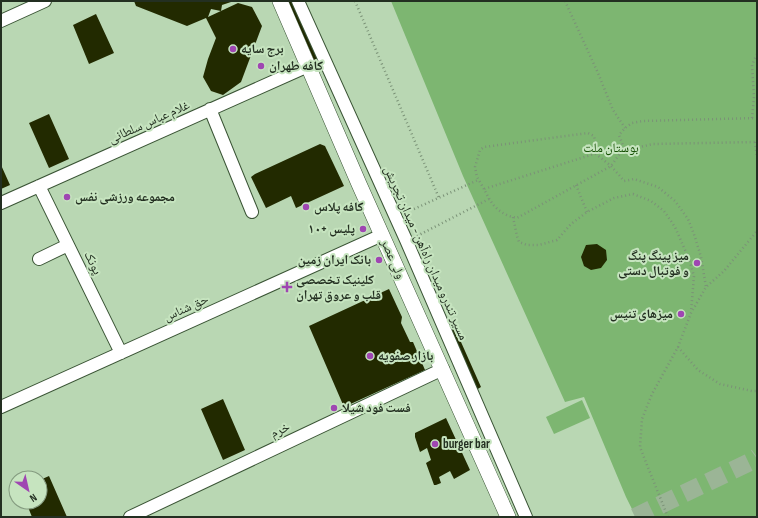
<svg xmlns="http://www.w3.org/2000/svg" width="758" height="518" font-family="'Sofia Sans Condensed','Noto Naskh Arabic',sans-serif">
  <rect width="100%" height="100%" fill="#b9d7b3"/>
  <path fill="#7db671" d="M391 1H757V517H636L626 497 584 397 565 402 463 176Z
    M582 400 590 418 554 434 546 417Z"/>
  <path fill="#222a00" d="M134 1H234L222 5 221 11 211 9 208 17 238 3 252 7 262 26 241 82 223 95 211 91 203 77 208 59 216 38 206 18 187 26 136 6Z
    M288 1H294L320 57 314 60Z
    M96 14 114 53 89 64 73 25Z
    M49 114 69 159 49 168 29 123Z
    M320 144 325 146 344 186 296 208 291 196 266 208 251 177 255 174Z
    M1 165 10 185 1 189Z
    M597 244 606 250 607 260 601 268 591 270 584 266 581 257 586 245Z
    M389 289 402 317 401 323 410 342H413L425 370 344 407 309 326Z
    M453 324 481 387 476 390 448 326Z
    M223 399 245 450 223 460 201 409Z
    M446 418 470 470 454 479 450 471 439 477 441 483 436 485H434L426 463 431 460 427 448 420 452 415 437V433Z
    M49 476 67 517H32L26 502H40V480Z"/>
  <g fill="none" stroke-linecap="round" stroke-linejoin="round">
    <path stroke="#9bb596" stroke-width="18" stroke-dasharray="18 9" stroke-linecap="butt" d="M635 517 750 462 757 457"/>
    <g stroke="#3a5435" stroke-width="14">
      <path id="minor" d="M298 1 406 240 526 517
        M1 21 45 1
        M210 109 252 212
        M39 186 121 353
        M1 203 308 66
        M39 259 68 245
        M1 407 382 235
        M130 517 443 369"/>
    </g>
    <g stroke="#3a5435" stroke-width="16">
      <path id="major" d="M280 1 359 184 508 517"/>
    </g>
    <path stroke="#7b9277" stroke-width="2.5" stroke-dasharray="1 3" stroke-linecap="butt" d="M355 1 439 198
      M565 1 598 73 613 110 625 128
      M752 118 754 97 752 65 757 54
      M755 142 757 158
      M624 148 611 166 517 218C513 217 508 216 505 214 494 209 489 199 484 189L600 152 624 148 631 149 653 144 757 142
      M624 148 619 135 625 128 632 123 643 121 757 118
      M576 185 587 212
      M484 189 477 177 475 167 480 150 484 147 588 133 594 136 596 145V154L611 166 619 175 624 181 634 179 658 187 675 201 688 219 695 237 701 257 706 287
      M414 209 478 180
      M513 217 517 236 519 242 527 245H539L557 240 571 224 587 212 614 198 633 194 651 201 664 211 675 227 689 259 694 276 691 312
      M417 236 489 199
      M678 347 698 370 720 384 752 391H757
      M668 517 645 460 640 447 642 419 652 394 678 347 691 313 706 287 724 271 757 231"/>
    <use href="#minor" stroke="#fff" stroke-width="12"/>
    <use href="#major" stroke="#fff" stroke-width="15"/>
  </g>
  <g fill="#9f46b2" stroke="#c6e4bf" stroke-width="1.5">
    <circle cx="233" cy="49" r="4"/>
    <circle cx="261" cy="66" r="4"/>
    <circle cx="67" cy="197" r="4"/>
    <circle cx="306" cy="207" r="4"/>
    <circle cx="363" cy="229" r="4"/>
    <circle cx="379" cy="260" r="4"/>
    <circle cx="697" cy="263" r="4"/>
    <path d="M285 281h4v4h4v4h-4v4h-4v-4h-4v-4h4z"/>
    <circle cx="681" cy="314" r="4"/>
    <circle cx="370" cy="356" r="4"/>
    <circle cx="334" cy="408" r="4"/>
    <circle cx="435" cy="444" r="4"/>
  </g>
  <g text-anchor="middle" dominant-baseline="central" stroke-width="4" stroke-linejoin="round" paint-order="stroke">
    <g font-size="13" font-weight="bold" fill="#232f21" stroke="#c6e4bf" text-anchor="start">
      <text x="241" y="49">برج سایه</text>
      <text x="269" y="66">کافه طهران</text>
      <text x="75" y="197">مجموعه ورزشی نفس</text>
      <text x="314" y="207">کافه پلاس</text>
      <text x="355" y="229" text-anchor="end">پلیس +۱۰</text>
      <text x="689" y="256" text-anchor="end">میز پینگ پنگ<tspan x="689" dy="15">و فوتبال دستی</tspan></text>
      <text x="371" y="260" text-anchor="end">بانک ایران زمین</text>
      <text x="296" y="280">کلینیک تخصصی<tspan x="296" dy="15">قلب و عروق تهران</tspan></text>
      <text x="673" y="314" text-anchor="end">میزهای تنیس</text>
      <text x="378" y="356">بازار صفویه</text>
      <text x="342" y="408">فست فود شیلا</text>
      <text x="443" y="444">burger bar</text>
    </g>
    <g font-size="13" fill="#232f21" stroke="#c6e4bf">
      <text transform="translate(149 122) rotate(-24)">غلام عباس سلطانی</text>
      <text transform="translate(426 253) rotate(66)">مسیر تندرو میدان راه‌آهن - میدان تجریش</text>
      <text transform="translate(393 259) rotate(66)">ولی عصر</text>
      <text transform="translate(93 263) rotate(64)">پونک</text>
      <text transform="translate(186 308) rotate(-24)">حق شناس</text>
      <text transform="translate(280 430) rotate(-25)">خرم</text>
    </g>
    <g font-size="13" fill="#165005" stroke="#c6e4bf">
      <text x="611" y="148">بوستان ملت</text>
    </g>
  </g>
  <rect width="758" height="518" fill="none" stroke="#232f21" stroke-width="4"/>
  <g transform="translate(28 490) rotate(146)"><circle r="19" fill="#c6e4bf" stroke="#859c80"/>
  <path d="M0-3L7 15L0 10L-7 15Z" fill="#9f46b2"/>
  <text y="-6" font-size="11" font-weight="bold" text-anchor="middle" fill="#232f21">N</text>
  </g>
</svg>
